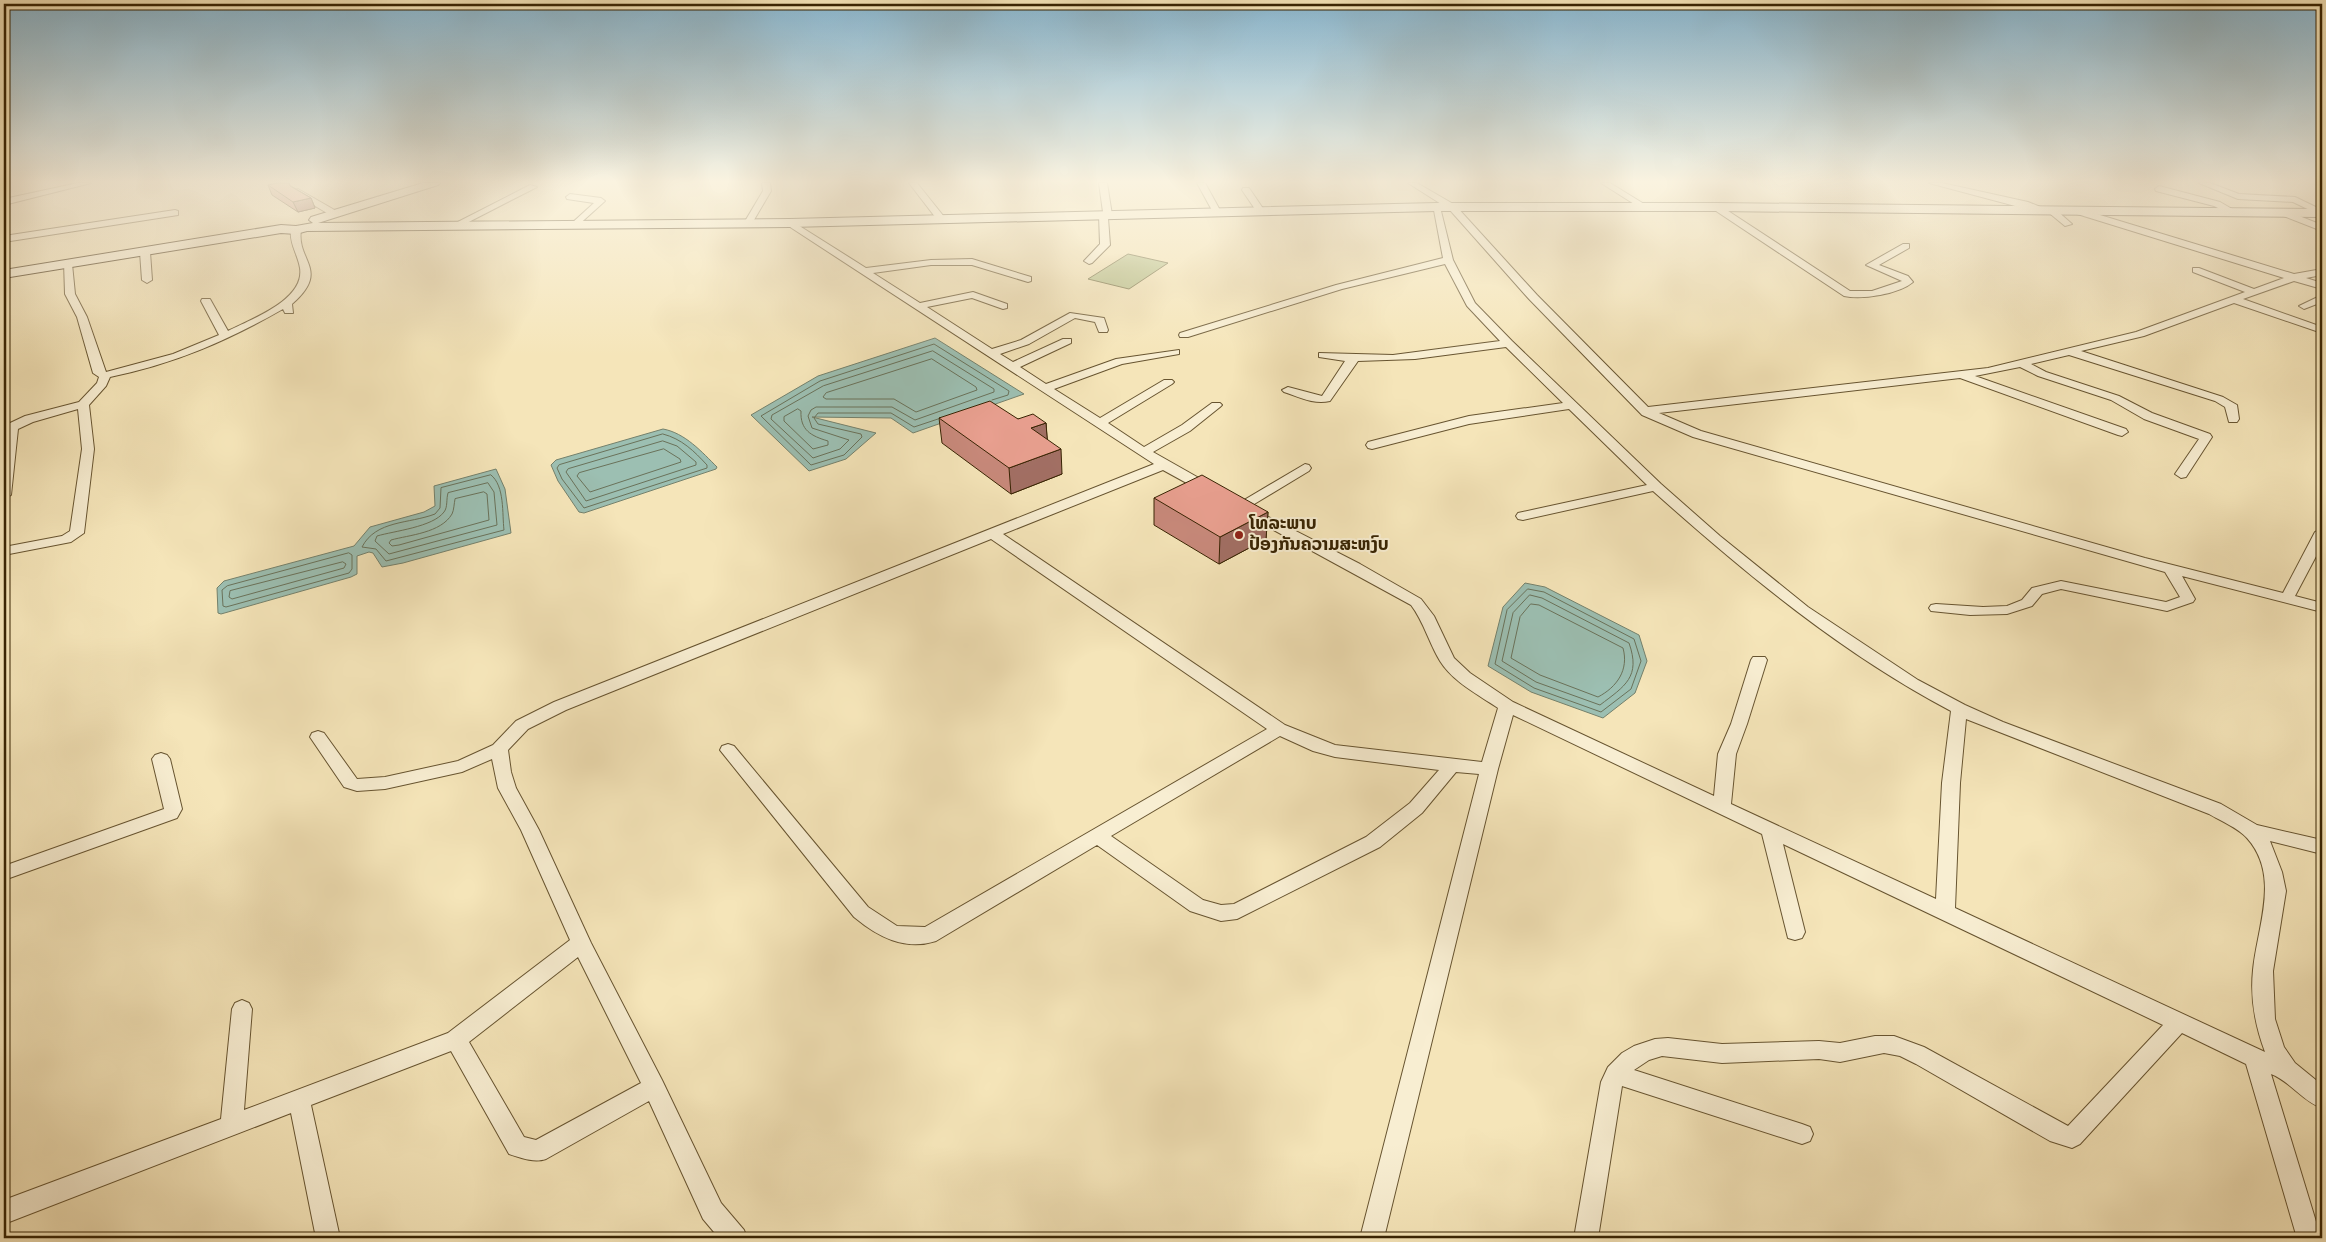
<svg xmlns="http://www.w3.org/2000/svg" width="2326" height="1242" font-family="'Sorts Mill Goudy','Noto Sans Lao',serif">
  <rect width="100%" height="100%" fill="#f5e5b9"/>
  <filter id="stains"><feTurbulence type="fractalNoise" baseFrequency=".004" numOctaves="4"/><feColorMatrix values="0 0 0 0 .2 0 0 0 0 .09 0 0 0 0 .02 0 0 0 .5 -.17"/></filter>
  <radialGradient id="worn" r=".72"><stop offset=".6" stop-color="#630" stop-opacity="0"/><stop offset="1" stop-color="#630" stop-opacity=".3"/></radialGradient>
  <path fill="#bcc58f" stroke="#7a7449" d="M1128 254 1168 263 1129 289 1088 279Z"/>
  <path fill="#9cbfb2" stroke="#74816c" d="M935 338 1024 394 913 433 891 418 812 417 876 433 846 459 809 471 751 415 818 376Z
    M663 429C685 433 702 452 717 467L716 469 584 513 579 512 558 481 551 465 556 460Z
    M496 469 505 489 511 533 403 563 382 567 373 553 369 552 357 556V574L351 577 221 614 218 613 217 588 224 581 354 546 370 527 424 512 435 506 434 486Z
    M1525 583 1545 587 1639 635 1647 661 1635 693 1603 718 1531 692 1488 666 1503 607Z"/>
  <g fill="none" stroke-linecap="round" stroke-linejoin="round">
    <path stroke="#6a725a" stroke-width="1" d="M933 351 994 389V392L915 420 892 407H816L811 410 808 416 812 428 849 440 840 449 813 458 771 419 772 415 823 386Z
      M932 359 976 387 977 390 916 412 894 399H826L823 397 826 393Z
      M798 409 801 411C800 430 811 436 828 441V445L813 449 784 421V417Z
      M938 419 914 427 891 413H818L814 418 818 424 861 434 862 437 844 455 811 465 761 416 820 381 934 344 1009 391 1008 395 992 400
      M663 434C682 439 694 451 707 465V468L584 508 562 479 557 468 559 465Z
      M663 441 677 446 696 462V465L586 501 566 472 568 469Z
      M664 449 680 459 681 462 590 492 577 476 579 473Z
      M491 475C505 486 502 514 504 530L386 561 376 549 362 547C376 520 409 524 435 514L440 508 441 488Z
      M488 483 494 492 497 525 389 554 375 541 377 536C394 531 433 527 444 512 448 507 446 499 448 493Z
      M484 492 487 494 489 520 399 545 392 546 389 543 391 540C409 535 441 533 452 514 454 510 454 504 455 499Z
      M349 553 352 555V569L349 573 226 607 223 606 222 590 227 586Z
      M343 562 346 564 344 568 232 599 229 597 230 591Z
      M1528 589 1544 592 1634 639 1641 661 1631 689 1601 712 1534 688 1495 664 1507 610Z
      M1530 595 1542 598 1629 643C1641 677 1625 686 1600 705L1536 682 1502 661 1513 613Z
      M1531 604 1539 605 1623 648C1629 670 1617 687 1598 697L1540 675 1511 658 1520 617Z"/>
    <g stroke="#675430" stroke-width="2">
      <path id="street" d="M78 183H91L4 205V199Z
        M762 183H770L771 191 751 225H745L744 223 763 191Z
        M909 183H917L945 218V222H939Z
        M1099 183H1107L1112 215 1108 218 1110 245 1092 263 1089 264 1084 261 1100 244 1099 215 1103 212Z
        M1197 183H1205L1221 212 1220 214H1214Z
        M1408 183H1417L1455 205 1537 295 1648 407 1988 368 2136 332 2245 292 2193 272V268H2199L2254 289 2284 278 2074 213 2073 211 2077 208 2294 274 2322 269V275L2306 278 2322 283V289L2294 281 2243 299 2322 327V333L2234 303 2144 336 2081 351 2223 397 2237 405 2239 419 2237 422H2229L2225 407 2215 401 2069 355 2031 364 2046 372 2119 396 2152 413 2210 434 2212 437 2186 477 2181 478 2175 474 2199 439 2144 419 2111 400 2038 376 2020 367 1975 376 2126 429 2128 432 2122 436 2118 435 1960 378 1659 413 1701 431 2145 558 2283 593 2315 532 2322 528V545L2295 596 2322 603V612L2182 576 2195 599 2193 602 2167 611 2061 589 2042 594 2032 606 2007 614 1970 615 1931 611 1929 608 1931 605 1936 604 1983 607 2007 606 2022 600 2032 588 2061 581 2166 602 2180 597 2165 572 1693 437 1642 415 1529 299 1449 209Z
        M1601 183H1610L1649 207 1642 209Z
        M1929 183H1942L2028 202 2048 210 2055 209 2072 224 2065 226 2048 212 2045 214Z
        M2199 183H2210L2239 194 2295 197 2322 210V216L2293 202 2238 199Z
        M530 185 537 187 457 228 450 226Z
        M2159 186 2220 202 2239 213 2232 215 2214 206 2156 191 2155 189Z
        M1243 188H1249L1264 210 1263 212H1257L1242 190Z
        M298 189 338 212 339 214 332 216 295 194V190Z
        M570 194 601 198 605 201 575 228 571 225 572 223 594 203 567 199 566 197Z
        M1433 205 1440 207 1453 260 1475 303 1512 341 1661 484 1720 536 1808 607 1918 680 1965 705 2003 722 2221 804 2257 825 2322 840V854L2270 841 2282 872 2286 891 2273 971 2275 1019 2284 1047 2295 1063 2322 1085V1108C2302 1101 2290 1081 2271 1074L2321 1238H2297L2246 1064 2182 1033 2080 1144 2072 1148 2050 1141 1916 1064 1900 1056 1884 1053 1840 1062 1819 1059 1722 1063 1662 1056 1649 1060 1634 1070 1802 1124 1810 1127 1813 1134 1810 1141 1802 1144 1622 1086 1598 1238H1574L1601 1082 1608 1067 1622 1053 1634 1046 1655 1039 1668 1038 1722 1044 1819 1041 1840 1043 1875 1036H1894L1924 1047 2068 1126 2163 1025 1783 844 1805 932 1802 938 1795 940 1788 938 1762 834 1513 715 1498 769 1384 1238H1360L1479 774 1456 772 1422 813 1380 847 1237 919 1221 921 1190 911 1097 845 936 941C905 951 878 937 854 917L720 750 722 746 728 744 734 746 868 907 897 926 925 927 1267 729 991 539 566 710 528 729 508 750 511 772 516 788 539 830 591 943 662 1080 721 1203 744 1230 747 1238H719L703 1219 649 1101 546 1159C534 1163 521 1158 509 1154L451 1051 311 1105 340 1238H316L291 1113 4 1224V1200L221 1119 232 1009 235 1003 242 1000 249 1003 252 1009 244 1110 448 1033 570 940 521 830 498 788 492 759 462 772 385 789 357 791 344 787 310 737 312 733 318 731 324 733 357 779 385 777 458 761 493 745 516 721 554 702 1154 464 787 225V221L790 220 866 268 931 260 972 259 1031 277V281L1028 282 972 265H931L873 273 920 303 973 292 1007 304V308L1003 309 972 298 927 307 992 349 1021 340 1070 313 1104 318 1108 330 1107 332H1099L1095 322 1075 318 1029 344 1000 354 1013 362 1063 339H1071V343L1020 367 1046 384 1116 359 1179 350V354L1122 364 1054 389 1100 418 1164 380H1172L1174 382 1172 384 1108 423 1144 447 1182 425 1212 403H1220L1222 405 1220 407 1190 431 1153 452 1213 486 1214 489 1213 492H1203L1163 470 1003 534 1285 725 1335 745 1482 762 1498 708C1479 695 1453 682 1440 661 1429 643 1424 622 1411 605L1246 515 1244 512 1246 509 1251 508 1360 564 1421 599 1434 616 1454 658 1470 673 1513 702 1714 796 1718 754 1731 724 1751 660 1753 657H1765L1767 660 1747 724 1736 754 1731 804 1936 899 1942 783 1951 711C1841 653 1746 574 1653 491L1523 520 1518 519 1516 516 1518 513 1647 485 1569 409 1469 424 1372 449 1368 448 1366 445 1368 442 1469 416 1563 403 1506 347 1415 359 1358 361 1330 401C1314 405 1299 397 1284 392L1282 390 1288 387 1322 396 1345 361 1319 357V353L1393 355 1500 341 1467 306 1445 264 1342 289 1188 337H1180L1179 335 1180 333 1336 285 1443 258ZM1966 719 2209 814C2221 821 2238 828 2247 838 2281 876 2257 927 2253 970 2250 999 2255 1025 2265 1052L1955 908 1960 783ZM1280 736 1313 751 1335 757 1439 770 1410 803 1366 837 1234 904 1221 905 1203 900 1111 836ZM578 957 641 1083 536 1140 524 1137 469 1042Z
        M1713 205H1719L1850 291H1872L1902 281 1866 265 1903 244H1909V248L1879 265 1908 276 1913 282C1899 294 1862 300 1844 296L1713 209Z
        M175 210 178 211V215L4 242V236Z
        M2284 210 2322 225V231L2281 215 2280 213Z
        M296 227 301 230C296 261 331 270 292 304L293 313H285L283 309C227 341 174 364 110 377L106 386 89 405 94 449 84 533 71 542 4 555V547L62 536 70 531 82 449 78 409 33 422 18 429 11 495 4 499V437L8 424 25 416 79 402 97 383 99 377 93 373 77 317 65 294 64 262 72 264 75 294 87 317 106 372 173 354 219 335 201 301 202 299H210L228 331C251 319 305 300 300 268 298 255 289 243 291 230Z
        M145 249 150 252 152 280 147 283 142 280 140 252Z
        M2322 295V302L2304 309 2299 306Z
        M1305 464 1309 465 1311 468 1309 471 1246 509H1236L1234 506Z
        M161 753 167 755 170 759 182 809 177 818 4 880V866L164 809 152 759 155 755Z"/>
    </g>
    <g stroke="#382403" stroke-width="2">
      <path id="secondary" d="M423 183H440L438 185 318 223 790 219 1436 203H1716L2322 209V217L1716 211H1436L790 227 307 231 296 234 281 233 4 278V270L281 225 296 226 313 223 309 220 311 217Z"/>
    </g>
    <use href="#street" fill="#f8eed2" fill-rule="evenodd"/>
    <use href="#secondary" fill="#f8eed2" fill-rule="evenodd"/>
  </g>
  <path fill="#c8897b" stroke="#382403" d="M268 185 291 186 311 198 315 208 298 212 272 195Z
    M939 418 1018 419 1046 423 1047 439 1062 474 1011 494 942 443Z
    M1154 498 1268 512 1266 539 1219 564 1154 525Z"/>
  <path fill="#a26f64" stroke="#382403" d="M311 198 315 208 298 212 293 202Z
    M1046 423 1048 448 1031 428Z
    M1061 449 1062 474 1011 494 1009 468Z
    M1268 512 1266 539 1219 564 1220 537Z"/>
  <path fill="#e89f8f" stroke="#382403" d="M278 183H289L290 186 311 198 293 202 268 185Z
    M990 401 1018 419 1033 414 1046 423 1031 428 1061 449 1009 468 939 418Z
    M1202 475 1268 512 1220 537 1154 498Z"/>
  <linearGradient id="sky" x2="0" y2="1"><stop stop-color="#89b8d2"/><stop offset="0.51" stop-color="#faf3e0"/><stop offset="1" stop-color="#faf3e0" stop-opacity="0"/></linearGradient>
  <rect width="2326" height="356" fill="url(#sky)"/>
  <circle fill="#8f2418" stroke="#f8eed2" stroke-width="2" cx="1239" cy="535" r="5"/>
  <g text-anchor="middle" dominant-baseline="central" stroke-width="4" stroke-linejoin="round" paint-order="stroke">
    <g font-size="18" font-weight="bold" fill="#382403" stroke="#f8eed2" text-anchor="start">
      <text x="1249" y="525">ໂທລະພາບ<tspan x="1249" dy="21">ປ້ອງກັນຄວາມສະຫງົບ</tspan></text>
    </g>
  </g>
  <rect width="2326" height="1242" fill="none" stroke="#f5e5b9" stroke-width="20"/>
  <rect x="5" y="5" width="2316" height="1232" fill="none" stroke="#382403" stroke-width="2.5"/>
  <rect x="10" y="10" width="2306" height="1222" fill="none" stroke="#382403"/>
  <rect width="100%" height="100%" filter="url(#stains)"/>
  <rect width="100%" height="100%" fill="url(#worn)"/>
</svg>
